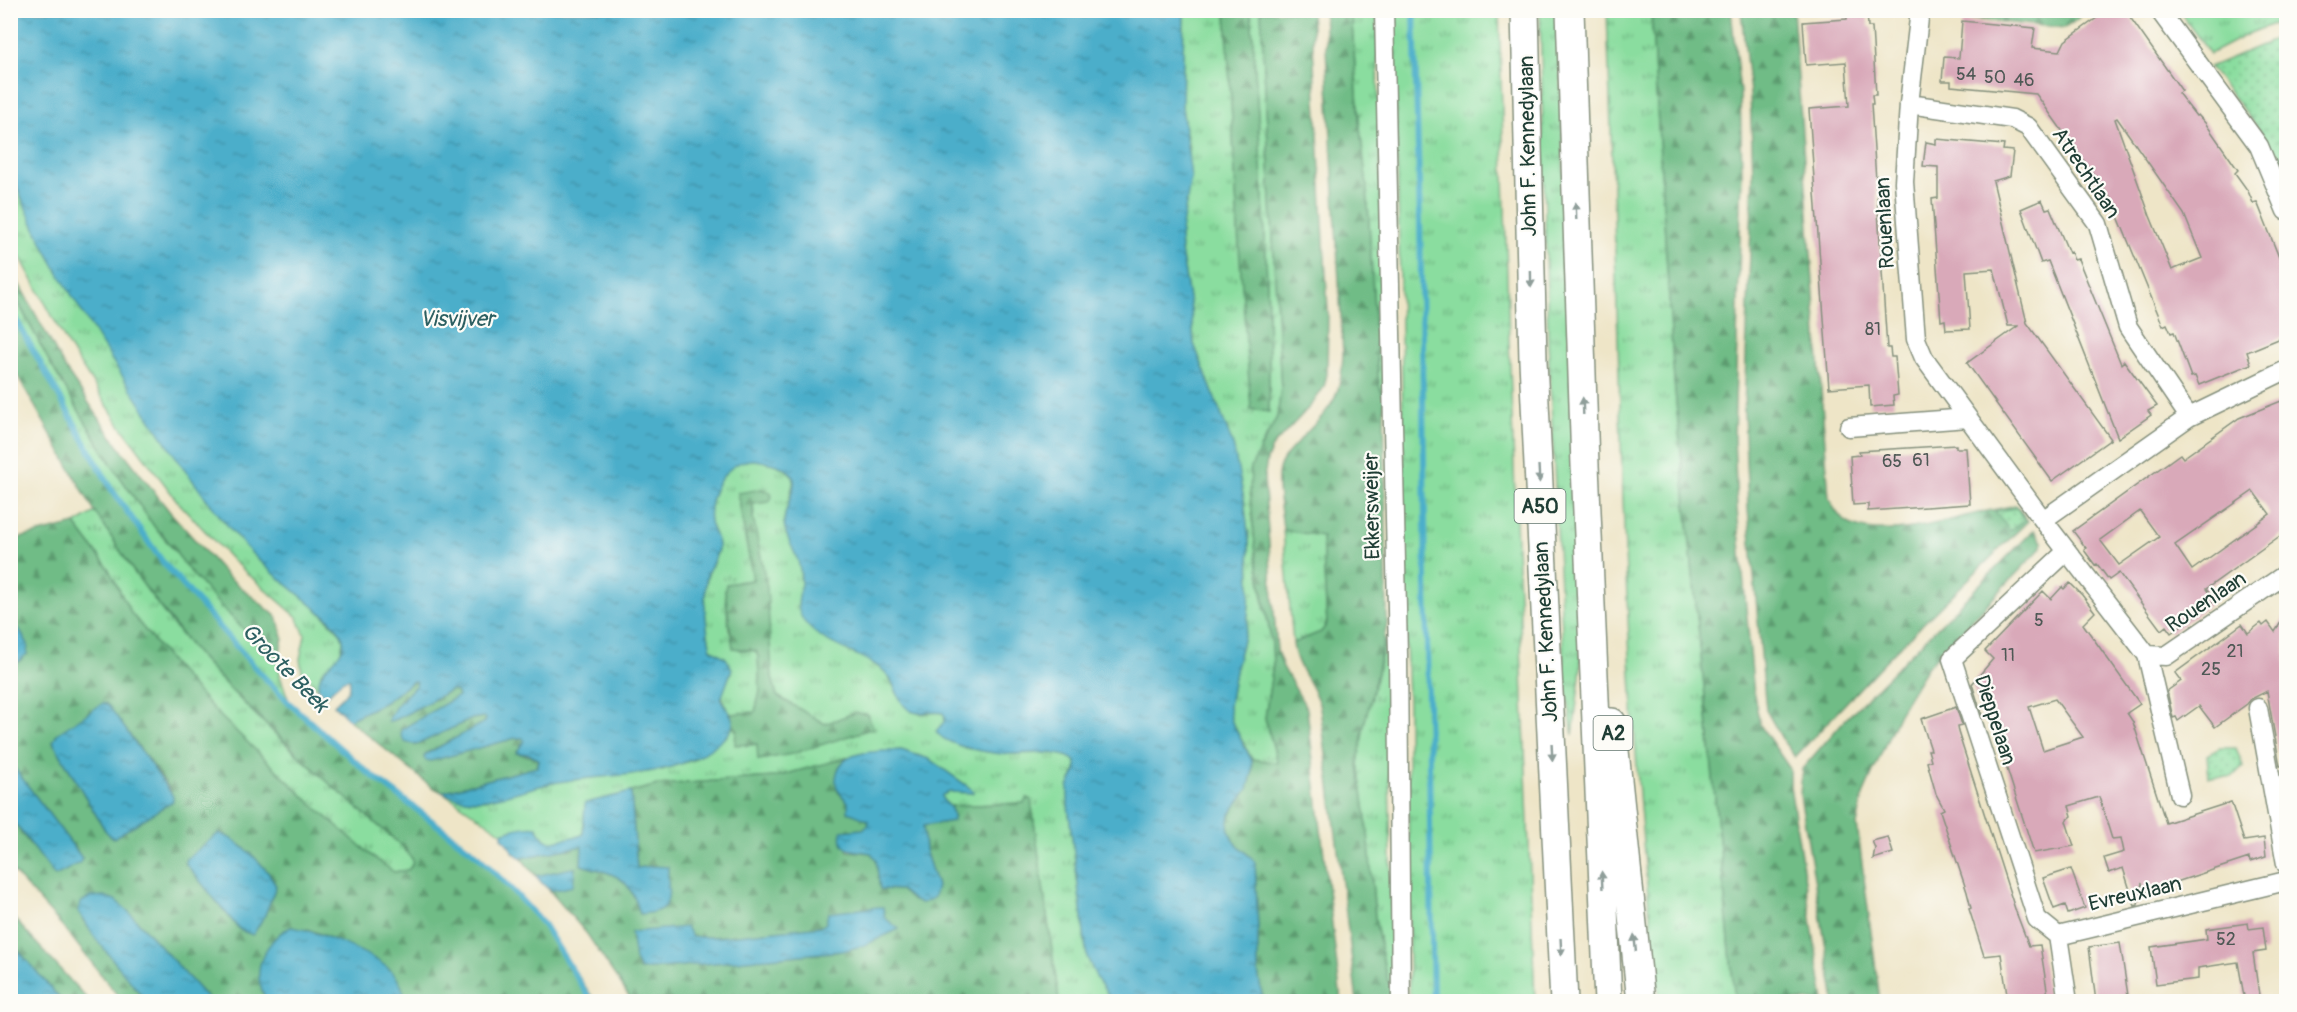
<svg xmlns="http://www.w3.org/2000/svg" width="2297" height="1012" font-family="Pangolin,sans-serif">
  <defs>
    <pattern id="grass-tufts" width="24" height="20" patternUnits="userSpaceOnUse" patternTransform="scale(1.5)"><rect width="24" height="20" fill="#8add9f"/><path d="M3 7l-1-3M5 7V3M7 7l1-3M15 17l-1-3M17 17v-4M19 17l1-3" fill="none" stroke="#70b482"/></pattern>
    <pattern id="forest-firs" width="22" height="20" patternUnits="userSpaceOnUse" patternTransform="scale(1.5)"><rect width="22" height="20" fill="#6fbc86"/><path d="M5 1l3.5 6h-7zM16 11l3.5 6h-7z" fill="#5b9a6e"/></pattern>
    <pattern id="park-dots" width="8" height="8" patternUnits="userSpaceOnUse" patternTransform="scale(1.5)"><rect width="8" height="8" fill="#8add9f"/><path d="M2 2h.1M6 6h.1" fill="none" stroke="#70b482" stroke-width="1.8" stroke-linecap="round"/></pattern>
    <pattern id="water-ripples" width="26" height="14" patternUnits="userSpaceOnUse" patternTransform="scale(1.5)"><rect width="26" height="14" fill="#4baeca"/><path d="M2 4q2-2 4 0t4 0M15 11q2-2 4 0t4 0" fill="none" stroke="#3e8fa5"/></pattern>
  </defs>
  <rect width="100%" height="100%" fill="#fdfcf7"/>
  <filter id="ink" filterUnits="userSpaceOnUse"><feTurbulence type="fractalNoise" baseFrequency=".0167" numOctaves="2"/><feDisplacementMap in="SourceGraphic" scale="12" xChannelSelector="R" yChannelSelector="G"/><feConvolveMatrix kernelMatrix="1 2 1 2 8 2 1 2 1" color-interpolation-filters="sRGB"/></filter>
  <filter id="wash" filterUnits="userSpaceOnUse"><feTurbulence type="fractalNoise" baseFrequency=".008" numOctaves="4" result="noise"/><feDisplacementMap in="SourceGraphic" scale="24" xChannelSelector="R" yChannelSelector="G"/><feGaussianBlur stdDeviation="1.35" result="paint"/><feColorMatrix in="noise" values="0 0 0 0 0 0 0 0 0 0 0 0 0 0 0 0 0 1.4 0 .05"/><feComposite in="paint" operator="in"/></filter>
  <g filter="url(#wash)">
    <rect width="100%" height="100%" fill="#eee5c7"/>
    <path fill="url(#grass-tufts)" stroke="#548d6a" stroke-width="1.5" d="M1184 11H1226L1239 246 1269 411C1270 278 1260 144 1251 11H1261L1281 390 1277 417 1259 450 1252 519 1262 593 1272 644 1273 665 1265 719 1278 764 1252 759 1231 720 1229 706 1235 671 1247 625 1250 593 1249 541 1233 445 1194 344 1191 310 1181 251 1180 237 1189 149 1182 107Z
      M1351 11H1377L1384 398 1379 385 1377 363 1367 187 1359 120Z
      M1394 11H1499L1509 341 1535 1001H1409L1408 703 1403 539 1404 467Z
      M1540 11H1558L1581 667 1573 735 1564 671 1548 340Z
      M1607 11H1651L1674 381 1735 1001H1660C1632 782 1624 560 1618 340 1615 230 1611 120 1607 11Z
      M2179 11H2286V19L2250 33 2210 54Z
      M10 169 18 191 48 254 84 315 247 548 320 612 341 634 343 641 340 655 321 673 318 689 302 672 300 659 305 635 297 617 233 561 178 502 120 425 69 347 11 240Z
      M10 288 50 363 111 464 158 531 217 602 272 659 275 661 279 658 280 676 290 704 260 673 162 561 141 532 71 420 11 310Z
      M757 460C769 463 790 466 794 480L784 519 785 529 800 562 801 583 798 607 885 672C895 685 900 708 918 713 926 715 934 711 943 713L945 717 944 722 965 748C978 750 990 753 1003 754 1022 755 1062 748 1076 762V771L1068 787V805L1087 957 1098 979 1114 1001H1059L1031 800 1027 798 1024 803 950 806 943 800 942 795 950 792 972 793 969 787 929 759 901 750 864 753 775 777 658 785 586 803 583 835 550 842 544 839 543 835 510 830 502 833 442 792 470 800H485L554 782 662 770 693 760 727 736 732 727 736 729 746 746 758 744V760L854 713 825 724 777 696 772 677 753 517 754 515 753 504 738 493 745 538 753 575 752 580 735 582 725 591 729 630 740 650 756 651 758 656 760 692 755 713 731 714C717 696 722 692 731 673L726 658 711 649C706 627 702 597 708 575 710 566 717 558 718 549 719 539 712 531 710 522 706 504 718 475 734 465 740 461 749 460 757 460Z
      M95 512C126 559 156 607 193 649 256 721 329 784 402 846L413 860 412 865 408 870 393 872 372 856 315 807 217 713 175 667 131 613 108 568 75 524Z
      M1283 530 1322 535 1327 624 1321 632 1293 643Z
      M1386 638 1394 997 1388 986 1375 918 1368 833 1358 764 1364 724Z"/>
    <path fill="url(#forest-firs)" stroke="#477c5d" stroke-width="1.5" fill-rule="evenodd" d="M1932 10H2083V11L2079 18 2065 28 1931 15Z
      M1226 11H1251C1260 144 1270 278 1269 412L1251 409 1239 246Z
      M1261 11H1311L1328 311 1327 374 1324 387 1313 403 1272 447 1267 460 1264 478 1277 651 1283 667 1307 709 1341 1001H1263L1258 972V930L1255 863C1249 853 1237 848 1232 838 1219 817 1241 804 1248 787 1252 778 1253 768 1252 759L1278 763 1265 718 1273 665 1272 644 1256 556 1250 490 1251 467 1277 417 1281 390Z
      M1324 11H1351L1359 120 1367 187 1377 363 1379 385 1384 398 1387 624 1372 696 1364 724 1358 764 1368 833 1375 918 1384 966 1394 1001H1357L1320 707C1314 684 1295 668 1293 643L1321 632 1327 624 1322 536 1283 530C1282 513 1275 485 1279 469 1282 458 1290 451 1298 442 1329 408 1341 404 1343 354Z
      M1651 11H1731L1740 93 1742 174 1734 437 1737 509 1754 695 1760 725 1790 769V786L1824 1001H1735L1674 381Z
      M1741 11H1793L1829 498C1834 509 1840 520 1852 525 1884 538 1935 524 1966 516 1983 511 2000 509 2016 505L2028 521 1889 657 1795 757 1784 742 1766 710 1748 509 1744 411 1753 175 1750 93Z
      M11 269 66 370 117 444 170 512 226 575 277 617 283 637 279 658 275 661 217 602 187 568 161 532H158L111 464 50 363 11 288Z
      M10 310 112 490 162 561 260 673 298 712 366 771 477 855 515 893 544 925 595 1001H405L390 969 326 936 307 929 260 985 266 1001H210L128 911 82 919 146 1001H122L65 929 11 869V818L31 846 82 858 10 762 11 668 22 659 14 627H11V540L75 524 108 568 131 613 175 667 217 713 315 807 372 856 394 872 408 870 412 865 413 860 402 846 332 786 237 696 192 648 136 575 95 512 11 364ZM106 703 171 790 172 801 114 838 105 830 53 742ZM219 833C238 839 268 867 276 886L265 915 240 930 185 862Z
      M762 489 770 492 772 496 769 502 753 504V517L767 587 772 677 777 696 825 724 854 713 867 714 874 728 792 754 758 760 757 744 735 745 736 729 732 727 731 714 755 712 760 692 758 656 756 651 733 648 725 591 726 584 753 580 738 493Z
      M2034 530 2042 542V547L1927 667 1899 713 1863 795 1857 825 1880 1001H1835L1800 795 1802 769 1842 723Z
      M416 680V685L407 696 397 719 451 690 456 691 458 696 442 706 416 745 472 719 483 717 486 719 482 725 426 753 431 761 516 738H523L525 741 516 753 538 758 537 767 442 792 432 787 349 720 385 702Z
      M846 758 838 769V792L848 802 855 813 868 820 869 824 863 829 842 831 848 851 871 853 876 859 880 889 901 890 913 901 937 886 925 850 923 826 952 821 954 815 950 806 1024 803 1027 798 1031 800 1059 1001H632L587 934 549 890H553L575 868 536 876 521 858 582 846 581 865C616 875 629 874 640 914L668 896V885L653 866 637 868 631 792 658 785 775 777ZM883 914 885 918 843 951 640 970 638 967 690 935C704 942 800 928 823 926L826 923Z
      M10 914 89 1001H62L11 942Z"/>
    <path fill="url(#park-dots)" stroke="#548d6a" stroke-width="1.5" d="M2286 35V188L2263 134 2209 67Z
      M2017 508 2024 520 2010 531 1995 511Z
      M2220 748H2236L2243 766 2232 777H2209L2207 755Z"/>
    <path fill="url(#water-ripples)" stroke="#35767f" stroke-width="1.5" d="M10 11H1184L1182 107 1191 177 1180 237 1181 251 1191 310 1194 344 1233 445 1244 499 1249 541 1250 593 1247 625 1235 671 1229 706 1231 720 1252 761V774L1248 789 1230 814 1228 827 1232 839 1255 862 1258 930V972L1263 1001 1114 1002 1111 999 1097 979 1087 957 1068 805V787L1076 771V762C1062 747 1021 755 1002 754 986 752 970 750 955 744 948 741 940 738 936 731L944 722 945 717 943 713C932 710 921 716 911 711 897 704 896 681 884 671 861 651 814 644 801 616 795 605 801 592 801 580 801 557 790 549 785 529 780 513 799 487 793 476 787 466 771 463 761 461 729 453 706 493 710 521 711 530 718 538 718 546 718 556 712 563 708 572 702 591 706 629 711 649L726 658 732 669 721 699C724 708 736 716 732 727 729 735 723 739 717 744 672 781 608 772 553 783 516 790 479 811 442 792L537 767 539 760 529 754 516 753 524 741 523 738H516L431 761 425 760 424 756 426 754 485 722 486 719 483 717 472 719 416 745 405 742 401 735 402 729 458 696 456 691 451 690 397 719 387 722 396 706 416 685 417 682 413 681 385 702 349 720 334 705 348 691 350 679 343 680 325 697 318 688C318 684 319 679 321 675 328 661 351 653 341 634 335 623 324 615 315 608 292 588 264 568 244 545 193 487 152 422 110 357 72 297 33 236 11 169Z
      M11 627H14L19 629 28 644 27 654 11 668Z
      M103 703 109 706 173 796V801L114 838 111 837 105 830 53 742 57 734Z
      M901 750 929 759 974 791 972 793 950 792 942 795 943 800C950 806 954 811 953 821L923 826 925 850 937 886 934 897C917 910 913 899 901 890L880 889 876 859 871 853C855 849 838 854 842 831L863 829 869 824 868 820 848 812V802C839 793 833 787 837 773 843 748 881 752 901 750Z
      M10 762 82 858 80 863 55 876 11 818Z
      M631 792 637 868 653 866 668 867C667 896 677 912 640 914 629 874 616 875 581 865L582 846 521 858 514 853 502 837V833C513 829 526 825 537 827L544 839 550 842 583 835 585 803Z
      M219 833C238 839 268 867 276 886L265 915 253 935 240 930 186 864V859Z
      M572 868H575L573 886C551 891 551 895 536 876Z
      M104 896 115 900 128 911 210 1001H146L93 935 78 911 80 903 90 897Z
      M878 907H883L885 918 899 929 865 945 843 951 640 970 635 960 631 932 686 927 692 937H719L822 926 826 923 828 913Z
      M291 927C315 930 371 953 389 969 398 977 404 989 405 1001H266C264 994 259 986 259 978 257 958 273 934 291 927Z
      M11 942 62 1001H11Z"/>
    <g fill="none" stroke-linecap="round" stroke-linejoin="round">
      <path stroke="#4baeca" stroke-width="6" d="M1414 10 1420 221 1433 1002
        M10 309 112 490 162 561 260 673 290 704 366 771 477 855 515 893 544 925 592 1002"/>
    </g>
    <g id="blocks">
      <path fill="#d9a9b9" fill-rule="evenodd" d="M1847 10H1867L1868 27H1872L1876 95H1872L1873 104H1871L1887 348H1890L1891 357H1895L1898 395 1893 396 1894 405 1870 407 1869 385 1829 388 1809 109 1849 106 1846 62 1806 65 1803 22 1847 19Z
        M2108 10H2125L2182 91 2178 93 2196 116 2198 115 2206 124 2238 170 2235 173 2248 191 2253 203 2257 202 2286 275V336L2247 352 2251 364 2199 385 2195 376 2191 377 2174 332 2171 333 2167 324 2163 326 2117 214 2121 213 2036 94 1951 86V81H1942L1944 57 1959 58 1962 21 2035 28 2032 48 2060 51 2065 41ZM2117 118 2184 214 2202 258 2172 270 2150 216 2115 119Z
        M1936 139 2004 145 2003 150 2013 151 2010 176 1993 181 2027 323 2111 439 2052 481 1967 363 2018 326H2008L1994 269 1966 271 1970 329 1946 330 1945 320 1941 321 1932 199 1938 198V167L1923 166 1926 142 1936 144Z
        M2042 200 2046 209 2050 208 2069 253 2071 252 2074 260 2078 259 2121 364 2124 361 2157 406 2148 411 2151 415 2118 438 2048 261 2041 263 2021 209Z
        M2286 399V537L2284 533 2206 589 2215 601 2171 633 2166 626 2161 630 2119 573 2109 580 2097 564 2095 565 2084 550 2086 548 2073 531 2180 454 2183 458 2239 418ZM2253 491 2270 514 2192 570 2175 545ZM2140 511 2159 537 2119 565 2100 540Z
        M1956 445V448H1966L1970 504 1868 511V504L1853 505 1850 456 1860 455 1859 451Z
        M2070 583 2082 595 2095 612 2083 624 2140 704 2127 713 2133 722 2166 823 2231 802 2244 841 2264 838 2266 857 2250 862 2249 858 2143 893 2142 883 2138 905 2135 906 2123 868 2109 873 2104 858 2124 852 2121 838 2112 839 2099 797 2069 806 2072 816 2066 821 2074 846 2034 853 1990 716 1983 718 1972 684 1993 659 1985 651 2043 591 2051 599 2062 587 2064 589ZM2055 699 2083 737 2043 750 2029 707Z
        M2286 614V766H2280L2267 691 2251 699 2247 704 2215 727 2199 706 2178 721 2176 717 2173 718 2167 691 2181 681 2175 673 2242 624 2248 633 2261 623 2263 626 2268 622 2275 632Z
        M1956 707 1962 725 1957 726 1958 732 2016 912 2029 946 2040 945 2049 1002H2008L2001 954 1984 956 1969 909 1971 908 1967 892 1940 811 1944 809 1936 794 1927 762 1931 760 1928 750H1931L1921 719Z
        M1888 837 1893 853 1873 859 1875 848 1872 841Z
        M2071 869 2085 908 2068 914 2065 905 2054 909 2043 878Z
        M2248 923 2249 929 2263 927 2266 951 2253 953 2260 1002H2245L2238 962 2198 968V979L2156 984 2151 947 2207 939 2206 929Z
        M2120 943 2129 1002H2096L2089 947Z"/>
    </g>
  </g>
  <g filter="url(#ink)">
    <use href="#blocks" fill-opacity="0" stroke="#86917e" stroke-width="1.5"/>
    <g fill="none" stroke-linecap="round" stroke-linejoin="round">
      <g stroke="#86917e" stroke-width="21">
        <path id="minor" d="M1384 10 1398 655 1401 1002
          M1920 10 1909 104 1904 182 1916 339 1924 358 2043 520 2147 655 2166 656 2286 574
          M2159 10 2259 146 2286 211
          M1909 104 2012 119 2028 127 2098 224 2128 327 2189 417
          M1849 427 1968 418
          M2043 520 2189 417 2286 370
          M2147 655 2180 795
          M2258 708 2286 864
          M2058 936 2037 919 1952 659 2067 551
          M2068 1002 2058 936 2286 881"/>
      </g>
      <g stroke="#86917e" stroke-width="30">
        <path id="highway" d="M1525 10 1533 361 1564 1002
          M1570 10 1585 465 1608 1002
          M1612 722 1641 1002"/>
      </g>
      <use href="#minor" stroke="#fff" stroke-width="18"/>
      <use href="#highway" stroke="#fff" stroke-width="27"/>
    </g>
    <defs><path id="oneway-solid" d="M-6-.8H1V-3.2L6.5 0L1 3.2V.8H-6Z" transform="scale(1.5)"/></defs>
    <g fill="#8f9e9a">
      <use href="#oneway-solid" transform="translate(1576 211) rotate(-92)"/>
      <use href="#oneway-solid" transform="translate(1531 279) rotate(89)"/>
      <use href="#oneway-solid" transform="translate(1583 406) rotate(-92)"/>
      <use href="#oneway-solid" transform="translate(1539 474) rotate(87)"/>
      <use href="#oneway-solid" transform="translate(1552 752) rotate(87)"/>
      <use href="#oneway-solid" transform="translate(1602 880) rotate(-93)"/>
      <use href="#oneway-solid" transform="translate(1635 943) rotate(-96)"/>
      <use href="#oneway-solid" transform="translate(1561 947) rotate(87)"/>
    </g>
  </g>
  <g text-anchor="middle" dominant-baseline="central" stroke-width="4.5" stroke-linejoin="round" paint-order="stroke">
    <g font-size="18" fill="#4e5855">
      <text x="1966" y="74">54</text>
      <text x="1995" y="77">50</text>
      <text x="2024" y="80">46</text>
      <text x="1873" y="329">81</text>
      <text x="1921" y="460">61</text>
      <text x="1892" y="461">65</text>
      <text x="2039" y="620">5</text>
      <text x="2235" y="651">21</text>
      <text x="2008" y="655">11</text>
      <text x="2211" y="669">25</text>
      <text x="2226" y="939">52</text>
    </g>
    <g fill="#fdfcf7" stroke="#62766e" stroke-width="1.5">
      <rect x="1514.5" y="489" width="51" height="34" rx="4.5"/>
      <rect x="1593.5" y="716" width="39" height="34" rx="4.5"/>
    </g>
    <g font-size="20" font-weight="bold" fill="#1f3d34">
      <text x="1540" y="506">A50</text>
      <text x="1613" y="733">A2</text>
    </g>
    <g font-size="21" fill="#1f3d34" stroke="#fdfcf7">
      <text transform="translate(1528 146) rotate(-91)">John F. Kennedylaan</text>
      <text transform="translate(2086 173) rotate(56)">Atrechtlaan</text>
      <text transform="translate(1885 223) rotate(-93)">Rouenlaan</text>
      <text transform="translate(1372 506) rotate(-91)">Ekkersweijer</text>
      <text transform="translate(2206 602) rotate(-34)">Rouenlaan</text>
      <text transform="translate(1546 632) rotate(-93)">John F. Kennedylaan</text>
      <text transform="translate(1995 720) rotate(72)">Dieppelaan</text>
      <text transform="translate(2135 894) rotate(-13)">Evreuxlaan</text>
    </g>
    <g font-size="22" font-style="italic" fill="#2c5f61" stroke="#fdfcf7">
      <text x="457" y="319">Visvijver</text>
      <text transform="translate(285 668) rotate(46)">Groote Beek</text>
    </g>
  </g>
  <rect width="2297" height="1012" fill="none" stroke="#fdfcf7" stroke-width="36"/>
</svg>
